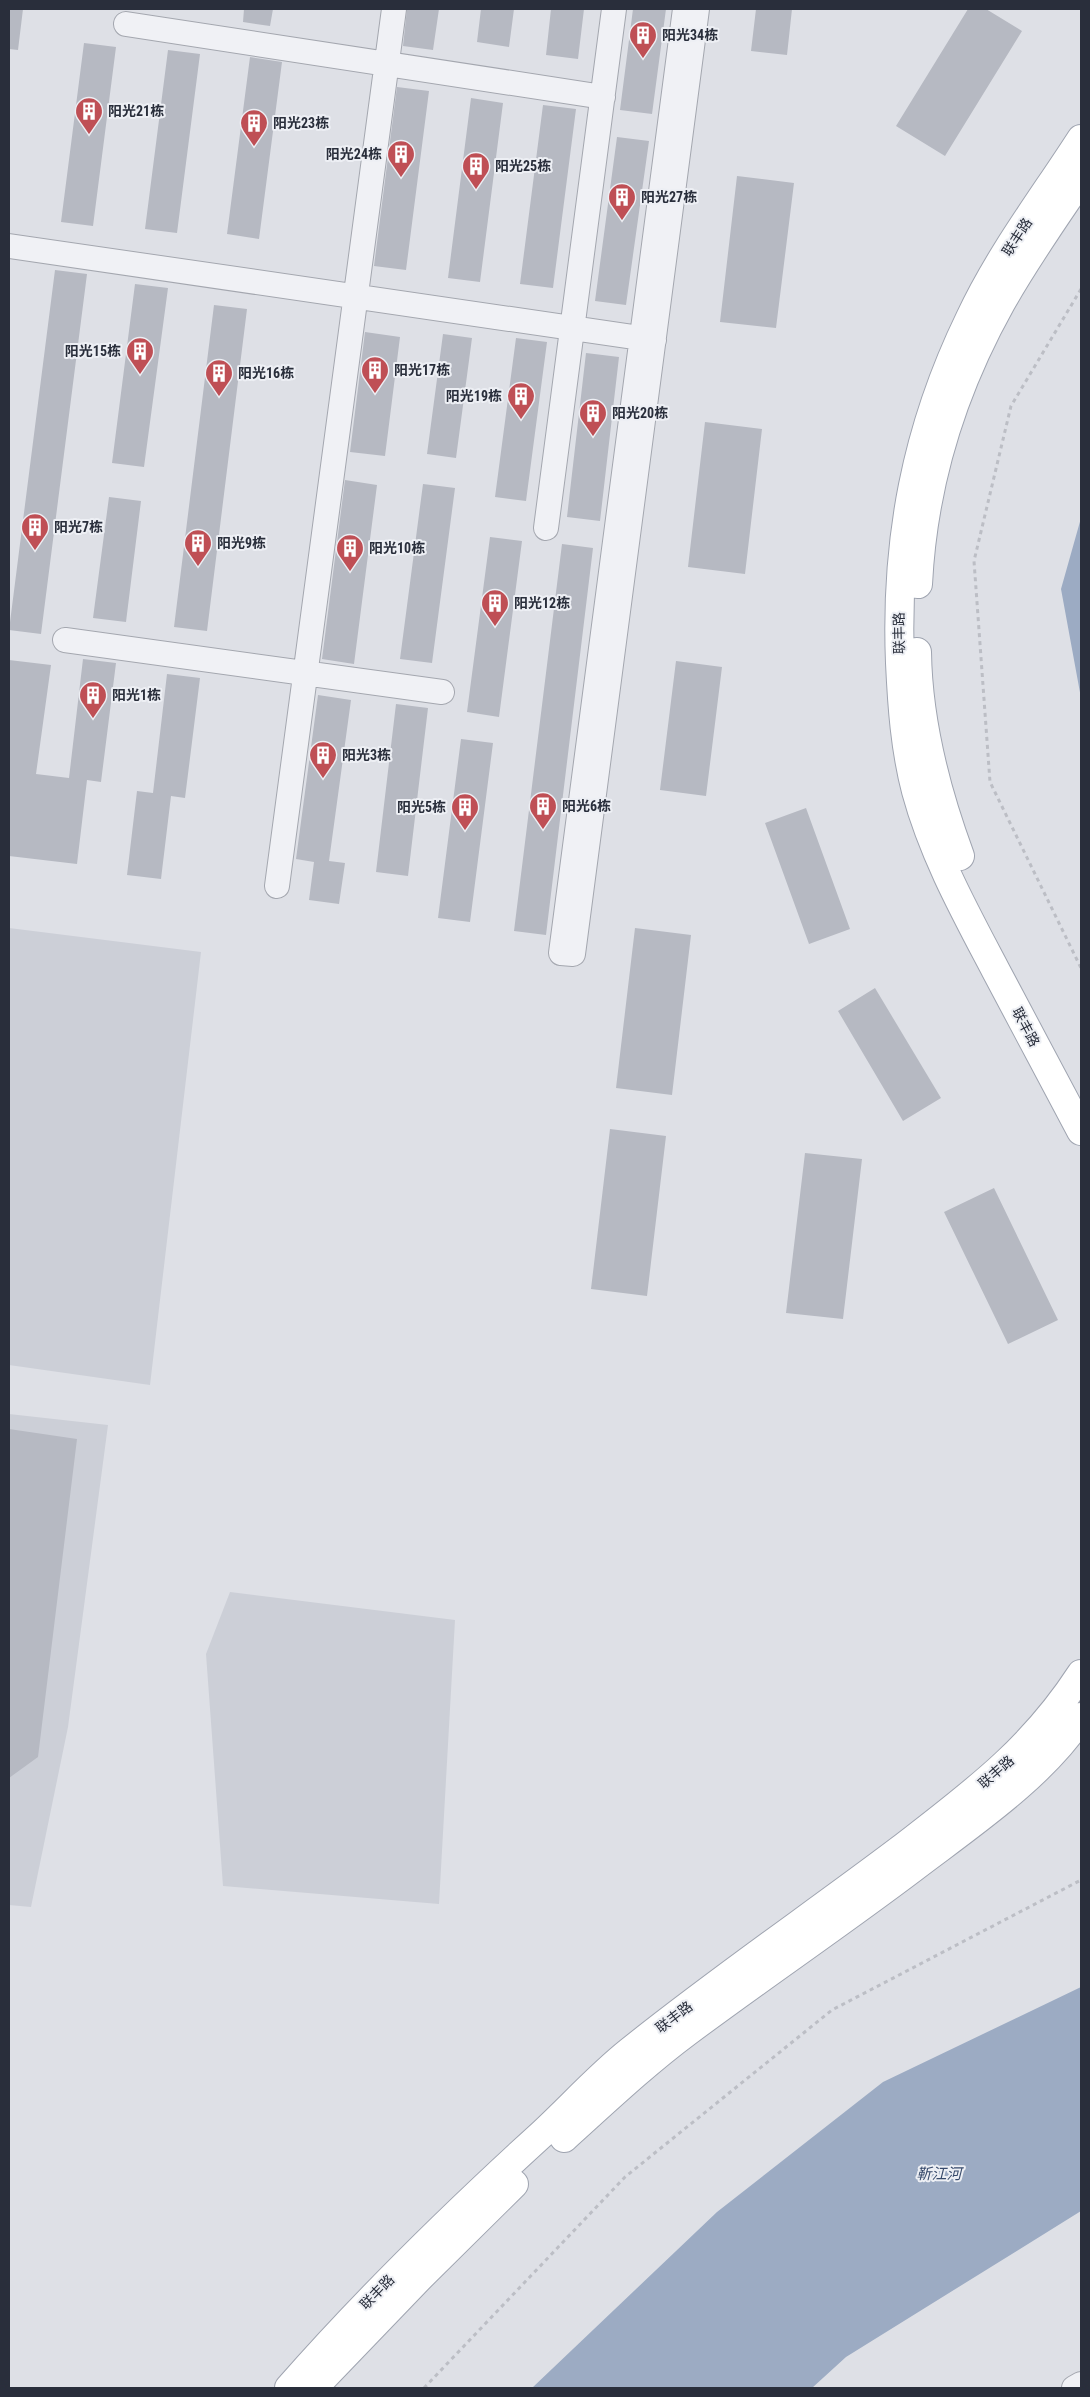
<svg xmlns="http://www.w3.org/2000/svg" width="1090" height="2397" font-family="'Roboto Condensed','Noto Sans SC',sans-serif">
  <rect width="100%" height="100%" fill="#dee0e6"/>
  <path fill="#cccfd7" d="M9 928 201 952 150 1385 9 1365Z
    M9 1414 108 1425 68 1727 31 1907 9 1905Z
    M230 1592 455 1620 439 1904 223 1886 206 1654Z"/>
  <path fill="#9cabc3" d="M1081 518V698L1061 589Z
    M1081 1987V2211L846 2357 812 2388H532L717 2212 883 2082Z"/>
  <path fill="#b6b9c2" d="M9 9H23L18 50 9 49Z
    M244 9H273L270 26 243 22Z
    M407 9H439L433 50 403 46Z
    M481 9H514L509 47 477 42Z
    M551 9H584L578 59 546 55Z
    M633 9H666L652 114 620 110Z
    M756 9H792L787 55 751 51Z
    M968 9H986L1022 31 945 156 896 126Z
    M84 43 116 47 93 226 61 222Z
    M168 50 200 54 177 233 145 229Z
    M250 57 282 62 259 239 227 234Z
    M397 87 429 91 406 270 374 266Z
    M471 98 503 103 480 282 448 278Z
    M543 105 576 109 553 288 520 284Z
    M617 137 649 141 626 305 595 301Z
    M737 176 794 183 776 328 720 322Z
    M55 270 87 274 41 634 9 630Z
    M135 284 168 288 144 467 112 463Z
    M214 305 247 309 207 631 174 627Z
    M365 332 400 337 385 456 350 452Z
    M443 334 472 338 456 458 427 454Z
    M516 338 547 342 526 501 495 497Z
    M586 353 619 357 600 521 567 517Z
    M705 422 762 429 745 574 688 567Z
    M345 480 377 485 354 664 322 659Z
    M423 484 455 488 432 663 400 659Z
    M109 497 141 501 126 622 93 618Z
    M490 537 522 541 499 717 467 712Z
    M562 544 593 548 546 935 514 931Z
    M83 659 116 663 101 782 87 780 77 864 9 856V660L51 665 36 774 69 778Z
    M676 661 722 667 706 796 660 790Z
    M167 674 200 678 185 798 171 796 161 879 127 875 137 791 153 793Z
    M318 695 351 700 329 861 345 863 339 904 309 900 314 862 296 859Z
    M396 704 428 708 408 876 376 872Z
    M461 739 493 743 470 922 438 918Z
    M806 808 850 929 809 944 765 823Z
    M635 928 691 935 672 1095 616 1088Z
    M875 988 941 1098 903 1121 838 1011Z
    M610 1129 666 1136 647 1296 591 1289Z
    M805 1153 862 1159 843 1319 786 1313Z
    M994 1188 1058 1320 1008 1344 944 1212Z
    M9 1429 77 1439 38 1757 9 1778Z"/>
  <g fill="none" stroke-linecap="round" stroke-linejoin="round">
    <g stroke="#a4a7af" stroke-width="26">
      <path id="minor" d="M685 9 561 953 573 954 697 9
        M126 24 603 97
        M9 246 654 340
        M546 528 614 9
        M65 640 442 692
        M277 886 394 9
        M1074 2388 1081 2384"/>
    </g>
    <g stroke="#9fa4b0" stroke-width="30">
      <path id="major" d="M1081 139C1043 198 1000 254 970 318 916 429 895 540 900 663 902 706 905 749 916 791 933 854 965 912 995 969 1024 1023 1052 1077 1081 1131
        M918 584C923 485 953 389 1001 303 1025 260 1054 219 1081 179
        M917 652C918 722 936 791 960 856
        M564 2138C604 2102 644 2064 687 2032 762 1976 839 1924 913 1868 968 1826 1043 1776 1081 1717
        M318 2383 418 2279 514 2184
        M289 2388C368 2298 454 2214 543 2133 572 2106 599 2076 629 2052 717 1981 811 1917 901 1849 972 1794 1031 1751 1081 1674"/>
    </g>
    <path stroke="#bcbec5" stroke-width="3" stroke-dasharray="4 4" stroke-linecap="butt" d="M1081 289 1011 406 974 561 990 782 1081 968
      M424 2388 625 2177 832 2010 1081 1880"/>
    <use href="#minor" stroke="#f0f1f5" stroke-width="24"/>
    <use href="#major" stroke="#fff" stroke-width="28"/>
  </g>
  <defs>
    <g id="building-pin" transform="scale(1.4375)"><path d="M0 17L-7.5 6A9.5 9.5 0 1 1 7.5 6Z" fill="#bf4f55" stroke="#edeff4"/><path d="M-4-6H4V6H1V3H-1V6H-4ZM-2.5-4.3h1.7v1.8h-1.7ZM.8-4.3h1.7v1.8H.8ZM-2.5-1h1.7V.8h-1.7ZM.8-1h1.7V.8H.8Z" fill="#fff"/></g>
  </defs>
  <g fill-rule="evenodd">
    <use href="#building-pin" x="643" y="35"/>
    <use href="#building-pin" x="89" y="111"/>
    <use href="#building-pin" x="254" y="123"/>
    <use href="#building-pin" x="401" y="154"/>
    <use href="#building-pin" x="476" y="166"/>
    <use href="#building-pin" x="622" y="197"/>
    <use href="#building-pin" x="140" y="351"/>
    <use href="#building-pin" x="375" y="370"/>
    <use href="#building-pin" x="219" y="373"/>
    <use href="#building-pin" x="521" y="396"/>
    <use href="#building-pin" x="593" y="413"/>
    <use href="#building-pin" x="35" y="527"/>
    <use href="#building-pin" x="198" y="543"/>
    <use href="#building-pin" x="350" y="548"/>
    <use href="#building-pin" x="495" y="603"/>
    <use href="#building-pin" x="93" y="695"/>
    <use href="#building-pin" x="323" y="755"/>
    <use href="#building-pin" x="543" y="806"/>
    <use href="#building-pin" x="465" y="807"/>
  </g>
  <g text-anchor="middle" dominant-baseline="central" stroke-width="4" stroke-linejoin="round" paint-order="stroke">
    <g font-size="14" font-weight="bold" fill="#292e3b" stroke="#edeff4" text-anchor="start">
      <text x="662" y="35">阳光34栋</text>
      <text x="108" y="111">阳光21栋</text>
      <text x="273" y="123">阳光23栋</text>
      <text x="382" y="154" text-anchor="end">阳光24栋</text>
      <text x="495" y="166">阳光25栋</text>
      <text x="641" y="197">阳光27栋</text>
      <text x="121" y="351" text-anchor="end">阳光15栋</text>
      <text x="394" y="370">阳光17栋</text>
      <text x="238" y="373">阳光16栋</text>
      <text x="502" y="396" text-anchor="end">阳光19栋</text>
      <text x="612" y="413">阳光20栋</text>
      <text x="54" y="527">阳光7栋</text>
      <text x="217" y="543">阳光9栋</text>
      <text x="369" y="548">阳光10栋</text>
      <text x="514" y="603">阳光12栋</text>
      <text x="112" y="695">阳光1栋</text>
      <text x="342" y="755">阳光3栋</text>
      <text x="562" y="806">阳光6栋</text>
      <text x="446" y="807" text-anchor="end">阳光5栋</text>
    </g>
    <g font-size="14" fill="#292e3b" stroke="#edeff4">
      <text transform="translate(1017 237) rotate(-57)">联丰路</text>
      <text transform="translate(899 633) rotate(-91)">联丰路</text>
      <text transform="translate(1026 1027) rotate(62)">联丰路</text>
      <text transform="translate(996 1772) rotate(-41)">联丰路</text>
      <text transform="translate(674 2017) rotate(-37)">联丰路</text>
      <text transform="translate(377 2292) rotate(-46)">联丰路</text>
    </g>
    <g font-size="15" font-style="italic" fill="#374a6b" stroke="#edeff4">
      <text x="939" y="2174">靳江河</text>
    </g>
  </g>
  <rect width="1090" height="2397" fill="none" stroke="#292e3b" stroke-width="20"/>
</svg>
